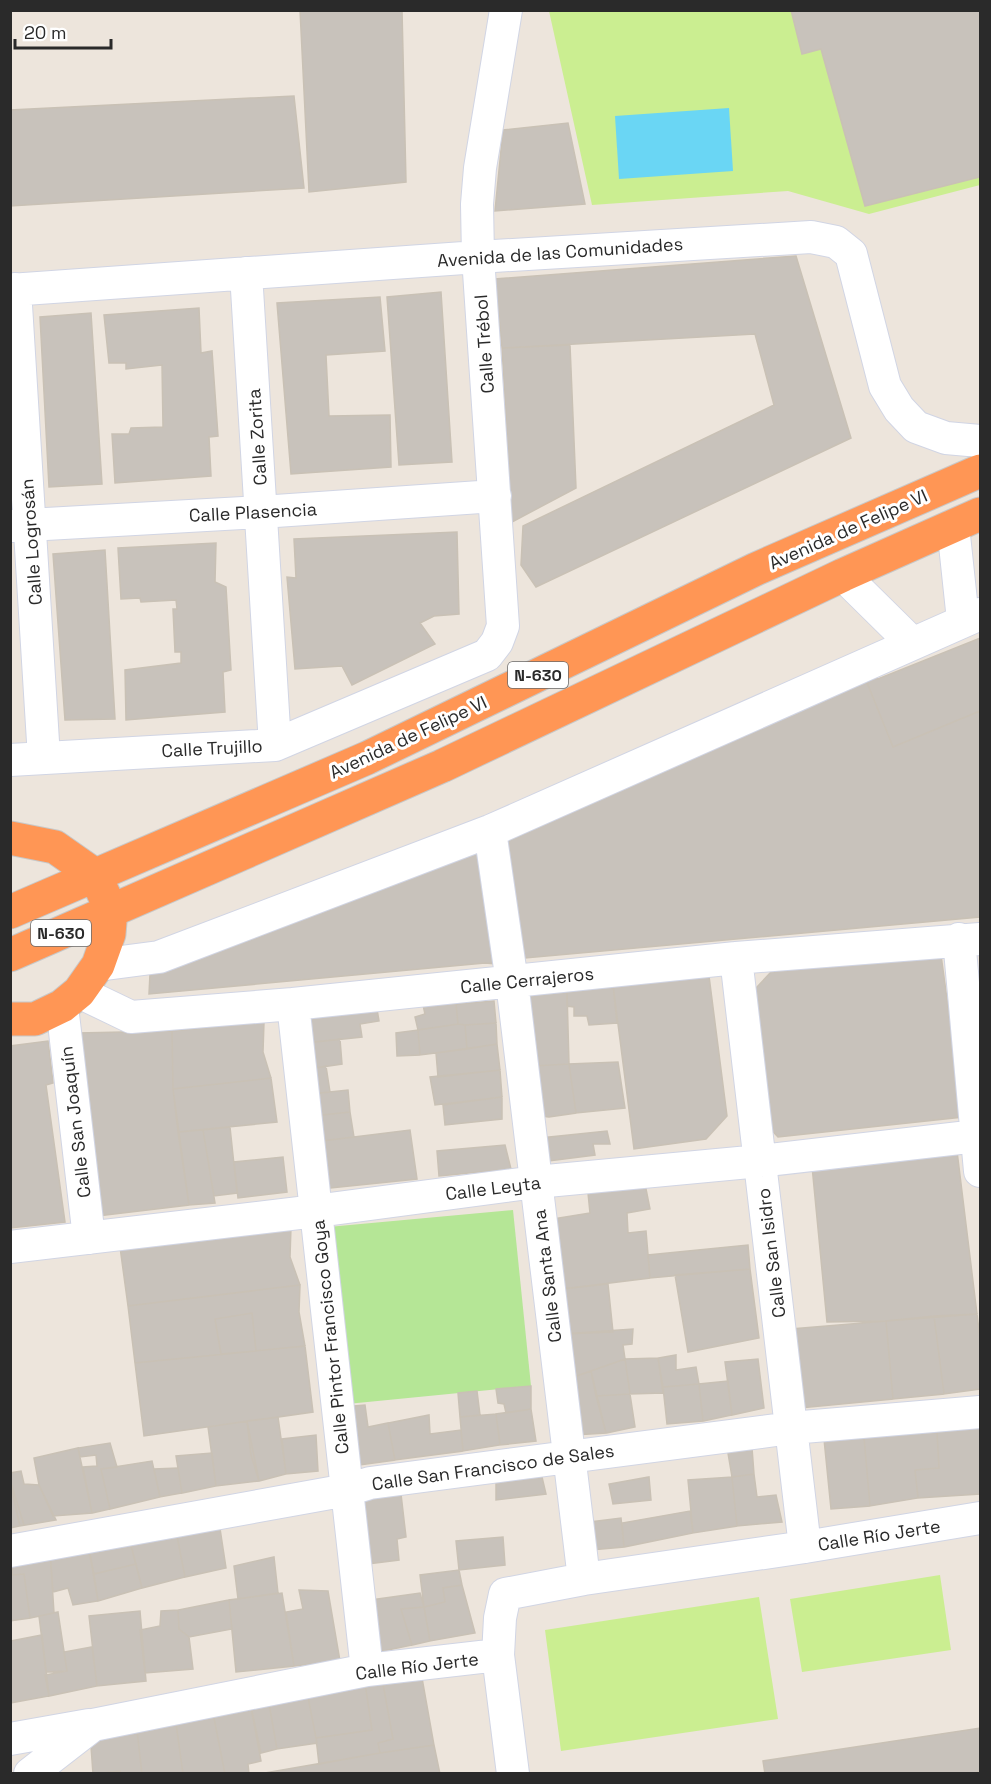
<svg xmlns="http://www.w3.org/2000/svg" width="991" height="1784" font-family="'Space Grotesk',sans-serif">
  <rect width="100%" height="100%" fill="#ede5dc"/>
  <path fill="#b5e696" d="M513 1210 531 1386 347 1404 328 1227Z"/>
  <path fill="#cbee91" d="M549 11H980V185L869 214 788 191 592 205Z
    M940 1575 951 1650 802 1672 790 1599Z
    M759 1597 778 1719 561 1751 545 1630Z"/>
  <path fill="#6ad6f4" d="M729 108 733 171 619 179 615 116Z"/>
  <path fill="#c8c2bb" stroke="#c9c1b5" stroke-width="1.5" d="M300 10H402L406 182 309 192Z
    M791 10H980V177L865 206 821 49 802 54Z
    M294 96 304 188 10 206V110Z
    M568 123 585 204 495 211 503 130Z
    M796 256 851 438 536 587 521 565 523 526 774 405 755 334 502 348 495 279Z
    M441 292 452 462 399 465 387 297Z
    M380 297 385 351 326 355 329 416 390 415 391 467 291 474 277 303Z
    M199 308 201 353 212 351 218 436 209 437 211 476 115 483 112 434H129L131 428 163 427 162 365 126 369V363H109L104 315Z
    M91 313 102 484 49 487 40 317Z
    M570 345 576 488 512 522 502 348Z
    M457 532 459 614 434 616 420 623 435 644 352 685 342 666 295 669 287 577 296 578 294 539Z
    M216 543 215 582 226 587 231 670 223 672 225 712 126 720 125 670 181 663V652H175L173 609H177L176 600 141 602 140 598 121 599 118 548Z
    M105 550 115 719 65 720 53 554Z
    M980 638V711L893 747 864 675 878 679Z
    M864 675 893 747 980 711V917L514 959 497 832Z
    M469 846H484L496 964 485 963 149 994 150 974Z
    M941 955 963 1117 778 1137 762 1120 742 1003 771 972Z
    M709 976 727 1116 706 1139 634 1149 613 985Z
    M613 985 617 1023 589 1025 587 1016H574V1007L567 1006V991Z
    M567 991 569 1064 533 1066 525 994Z
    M494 1001 496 1023 465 1025 458 1024 456 1004Z
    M456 1004 458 1024 418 1030 415 1017 425 1014 423 1005Z
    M377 1009 379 1021 360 1024 362 1037 297 1044 294 1017Z
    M264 1022 263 1052 271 1078 173 1089 172 1031Z
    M496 1023 497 1044 467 1049 465 1025Z
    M458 1024 465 1025 467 1049 420 1055 418 1030Z
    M418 1030 420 1055 397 1056 396 1033Z
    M172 1031 173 1089 189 1205 98 1216 77 1033Z
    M340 1039 342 1064 309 1069 306 1043Z
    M48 1041 53 1083 46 1085 65 1222 10 1228V1046Z
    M497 1044 500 1070 438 1077 436 1053Z
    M618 1062 625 1108 576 1113 569 1064Z
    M569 1064 576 1113 549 1117 533 1115V1066Z
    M326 1066 330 1092 311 1094 309 1069Z
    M500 1070 502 1097 435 1105 430 1077Z
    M271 1078 277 1122 178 1132 173 1089Z
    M348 1090 350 1112 313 1116 311 1094Z
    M502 1097V1119L445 1125 443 1105Z
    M350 1112 354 1137 314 1142 313 1116Z
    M230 1127 237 1193 214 1196 203 1130Z
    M203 1130 215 1203 189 1205 178 1132Z
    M410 1130 417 1179 321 1189 314 1142Z
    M607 1131 610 1144H593L595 1155 541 1162 540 1138Z
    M505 1145 511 1169 439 1176 437 1151Z
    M957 1151 977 1314 886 1321 827 1322 812 1166Z
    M283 1157 287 1192 238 1198 234 1162Z
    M645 1184 650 1209 627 1213 628 1233 646 1231 650 1278 562 1289 546 1220 590 1213 588 1193Z
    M291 1227 290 1257 300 1285 128 1306 120 1247Z
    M748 1245 750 1269 650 1278 648 1255Z
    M750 1269 759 1338 688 1352 675 1275Z
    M608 1284 613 1332 563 1334 562 1289Z
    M300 1285 299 1312 305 1346 135 1363 128 1306Z
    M252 1313 256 1351 221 1354 215 1319Z
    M977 1314 980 1338V1389L944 1394 934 1316Z
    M934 1316 944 1394 893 1399 886 1321Z
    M886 1321 893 1399 800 1408 791 1329Z
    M633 1329 632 1344 623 1345 625 1359 568 1379 563 1334Z
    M305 1346 313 1412 144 1436 135 1363Z
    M676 1355V1370L696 1367 699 1384 663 1387 658 1358Z
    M658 1358 663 1393 630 1394 625 1359Z
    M625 1359 630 1394 596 1396 591 1371Z
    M758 1359 764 1408 732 1415 725 1362Z
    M591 1371 606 1433 574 1435 568 1379Z
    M728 1381 732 1415 703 1421 699 1384Z
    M699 1384 703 1421 667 1424 663 1387Z
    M531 1386V1409L506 1413 504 1404 498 1403 496 1389Z
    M477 1391 480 1415 460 1417 458 1393Z
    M630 1394 635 1427 606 1433 596 1396Z
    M365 1405 368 1427 388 1423 395 1460 345 1467 342 1407Z
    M531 1409 536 1441 500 1445 496 1414Z
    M496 1414 500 1445 463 1451 460 1417Z
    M429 1415 430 1434 461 1430 463 1451 395 1460 388 1423Z
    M278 1417 286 1474 259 1481 251 1455 247 1421Z
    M247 1421 259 1481 216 1486 208 1427Z
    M980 1428V1494L918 1498 915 1470 939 1468 937 1432Z
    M937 1432 939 1468 915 1470 918 1498 870 1506 864 1437Z
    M316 1435 318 1471 286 1474 282 1439Z
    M864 1437 870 1506 831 1509 824 1439Z
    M110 1443 117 1467 101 1469 110 1509 92 1513 83 1467 97 1466 96 1455 80 1457 78 1448Z
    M78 1448 92 1513 53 1516 39 1485 34 1458Z
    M752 1448 754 1474 732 1477 728 1453Z
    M212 1453 216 1486 182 1493 176 1456Z
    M152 1461 160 1497 110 1509 101 1469Z
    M178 1468 182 1493 160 1497 154 1469Z
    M21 1471 24 1484 39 1485 56 1520 20 1526 10 1483V1473Z
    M754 1474 757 1497 776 1495 782 1522 737 1526 732 1477Z
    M542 1477 546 1494 496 1500V1483Z
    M649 1477 651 1500 613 1504 609 1484Z
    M732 1477 737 1526 693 1533 688 1480Z
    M10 1480 24 1525 10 1528Z
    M401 1494 406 1537 397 1539 399 1560 360 1565 352 1497Z
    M690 1511 693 1533 624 1547 622 1523Z
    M621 1518 624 1547 591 1550 590 1522Z
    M219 1522 226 1568 185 1577 176 1531Z
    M176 1531 185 1577 142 1588 129 1538Z
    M503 1537 505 1565 459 1570 456 1541Z
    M129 1538 136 1564 94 1574 88 1544Z
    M88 1544 98 1601 73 1605 68 1588 53 1592 50 1551Z
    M50 1551 54 1613 30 1618 24 1574 12 1575V1559Z
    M274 1557 278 1593 238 1599 234 1566Z
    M10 1559 12 1575 24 1574 30 1618 10 1621Z
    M136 1564 142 1588 98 1601 94 1574Z
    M459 1570 462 1585 443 1588 445 1602 424 1607 420 1575Z
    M462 1585 475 1633 430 1641 424 1607 445 1602 443 1588Z
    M299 1590 328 1591 340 1661 294 1666 286 1612 303 1609Z
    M282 1593 294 1666 236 1672 229 1600Z
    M420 1593 424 1607 401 1609 412 1645 378 1652 371 1600Z
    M229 1600 232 1629 189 1637 179 1629 178 1610Z
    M424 1607 430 1641 412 1645 401 1609Z
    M178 1610 179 1629 189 1637 193 1669 145 1673 140 1630 160 1626 161 1611Z
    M140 1611 146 1681 97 1686 89 1616Z
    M58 1612 67 1671 46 1672 39 1616Z
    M42 1635 49 1696 10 1703V1641Z
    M92 1647 97 1686 49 1696 45 1675 67 1671 64 1652Z
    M422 1678 434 1745 380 1753 378 1743 393 1739 383 1684Z
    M365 1683 383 1684 393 1739 378 1743 380 1753 319 1764 316 1738 372 1730Z
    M365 1683 372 1730 316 1738 307 1692Z
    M307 1692 317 1743 277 1749 268 1698Z
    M268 1698 277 1749 261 1753 250 1702Z
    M250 1702 261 1761 248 1764 249 1774H225L212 1708Z
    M212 1708 225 1774H183L175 1716Z
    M175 1716 183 1774H142L136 1722Z
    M136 1722 142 1774H121L120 1771 93 1774 90 1732Z
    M980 1728V1771L972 1774H765L763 1761Z
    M434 1745 440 1774H259L380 1753Z"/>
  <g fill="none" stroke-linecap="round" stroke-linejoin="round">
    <g stroke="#d1d5e4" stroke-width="34">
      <path id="street" d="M246 273 275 745
        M15 289 44 758
        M10 290 478 257 811 237 836 242 851 254 885 386 899 409 916 427 946 438 980 441
        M10 526 261 512 495 496
        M953 526 963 620
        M843 575 912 643
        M10 760 275 745 487 655 497 642 503 626 478 257 477 204 480 168 506 10
        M490 831 512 982 584 1579
        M959 939 980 1171
        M736 958 805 1547
        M98 965 159 957 490 831 980 614
        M79 992 131 1017 293 1004 736 958 980 939
        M293 1004 367 1670
        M62 1006 89 1238
        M10 1247 316 1211 536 1182 760 1161 977 1136
        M10 1551 347 1490 370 1483 791 1428 980 1412
        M498 1655 513 1774
        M10 1739 89 1725
        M30 1774 93 1725 367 1670 498 1655 500 1618 505 1594 584 1579 805 1547 980 1518"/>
    </g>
    <g stroke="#c8c8c8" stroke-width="35">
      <path id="highway" d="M10 838 55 847 95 875 111 910 109 934 98 965 79 992 62 1006 35 1019H10
        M10 912 367 758 756 569 980 471
        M10 955 442 766 843 575 980 514"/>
    </g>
    <use href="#street" stroke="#fff" stroke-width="32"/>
    <use href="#highway" stroke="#ff9655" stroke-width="33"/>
  </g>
  <g text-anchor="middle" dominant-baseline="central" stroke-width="6" stroke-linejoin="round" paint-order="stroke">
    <g fill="#fff" stroke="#6a6a6a" stroke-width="1.5">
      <rect x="508" y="662" width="60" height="26" rx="4.5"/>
      <rect x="31" y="920" width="60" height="26" rx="4.5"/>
    </g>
    <g font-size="16" font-weight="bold" fill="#2a2a2a">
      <text x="538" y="675">N-630</text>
      <text x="61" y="933">N-630</text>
    </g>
    <g font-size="18" fill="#2a2a2a" stroke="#fff">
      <text transform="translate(560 252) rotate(-4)">Avenida de las Comunidades</text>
      <text transform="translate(484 344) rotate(-94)">Calle Trébol</text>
      <text transform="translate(257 437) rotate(-94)">Calle Zorita</text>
      <text transform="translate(253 512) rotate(-3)">Calle Plasencia</text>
      <text transform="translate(848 529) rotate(-24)">Avenida de Felipe VI</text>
      <text transform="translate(31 542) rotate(-94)">Calle Logrosán</text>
      <text transform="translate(408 737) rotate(-25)">Avenida de Felipe VI</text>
      <text transform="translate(212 748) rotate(-3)">Calle Trujillo</text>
      <text transform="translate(527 980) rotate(-6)">Calle Cerrajeros</text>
      <text transform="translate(75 1122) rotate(-97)">Calle San Joaquín</text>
      <text transform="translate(493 1188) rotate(-7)">Calle Leyta</text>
      <text transform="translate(771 1253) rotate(-97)">Calle San Isidro</text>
      <text transform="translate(547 1276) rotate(-97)">Calle Santa Ana</text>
      <text transform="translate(330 1337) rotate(-96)">Calle Pintor Francisco Goya</text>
      <text transform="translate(493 1467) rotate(-8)">Calle San Francisco de Sales</text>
      <text transform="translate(879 1535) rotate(-9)">Calle Río Jerte</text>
      <text transform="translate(417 1666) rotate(-7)">Calle Río Jerte</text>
    </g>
  </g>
  <rect width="991" height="1784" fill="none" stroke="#2a2a2a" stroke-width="24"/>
  <path d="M15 39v9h96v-9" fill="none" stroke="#2a2a2a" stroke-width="3"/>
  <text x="24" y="39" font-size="18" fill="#2a2a2a" stroke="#ffffff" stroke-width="4.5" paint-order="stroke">20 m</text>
</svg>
